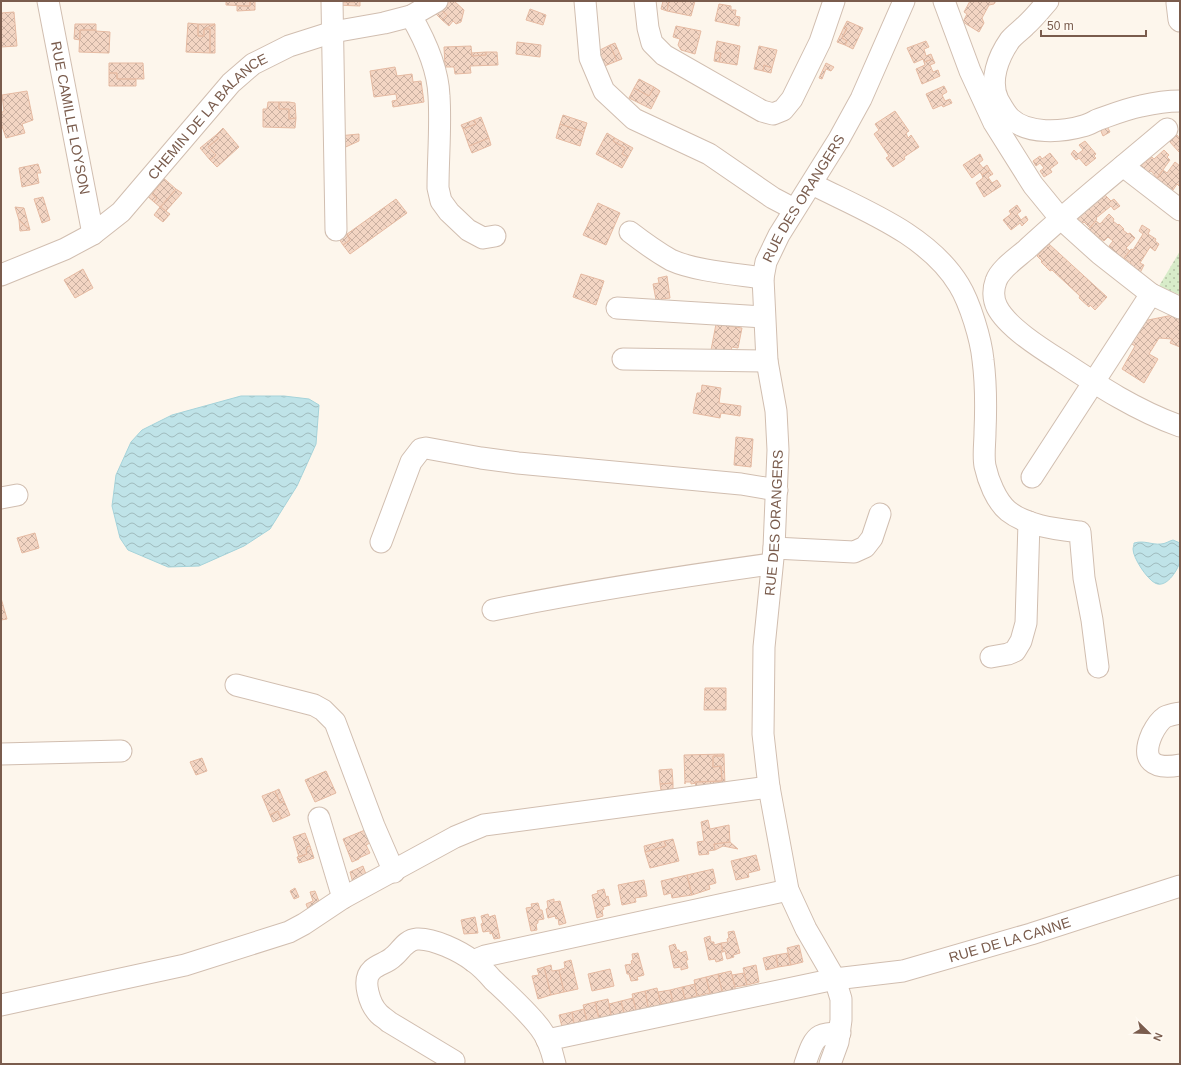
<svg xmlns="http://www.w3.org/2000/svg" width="1181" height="1065" font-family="Arial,sans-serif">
  <defs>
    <pattern id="park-dots" width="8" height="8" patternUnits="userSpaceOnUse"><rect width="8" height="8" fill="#d8ecc9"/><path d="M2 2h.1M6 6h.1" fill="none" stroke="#b4c2a5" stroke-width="1.8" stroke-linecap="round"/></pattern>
    <pattern id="water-waves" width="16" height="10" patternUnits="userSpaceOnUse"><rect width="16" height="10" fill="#bfe3e8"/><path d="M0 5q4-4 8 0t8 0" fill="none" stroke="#a0bbbe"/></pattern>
    <pattern id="building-cross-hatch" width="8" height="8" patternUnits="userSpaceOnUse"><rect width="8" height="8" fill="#f3d5c3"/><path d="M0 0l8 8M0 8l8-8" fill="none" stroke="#cab0a1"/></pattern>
  </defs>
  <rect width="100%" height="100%" fill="#fdf6ec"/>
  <path fill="url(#park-dots)" d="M1180 251V295L1159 286Z"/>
  <path fill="url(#water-waves)" stroke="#a5d3da" d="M241 396H284L309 399 319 405 316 444 297 486 270 529 244 546 199 566 168 567 128 550 120 538 112 506 116 475 131 442 142 430 172 415Z
    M1173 540 1180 543C1180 549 1181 556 1180 562 1177 571 1166 589 1155 583 1147 579 1133 558 1133 549 1133 548 1134 545 1134 543 1145 540 1151 545 1161 544 1165 544 1169 541 1173 540Z"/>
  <path fill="url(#building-cross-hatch)" stroke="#e6bba3" d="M226 1H250V6L226 5Z
    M250 1H255V10L237 11V6H250Z
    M355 1H360V6L335 5 341 2H355Z
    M445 1H454L464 10 461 22 456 24 453 21 449 26 442 20 447 15 438 7Z
    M663 1H669L667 11 661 9Z
    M669 1H695L691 16 667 11Z
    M970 1H996L994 4 989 5 982 18 984 23 979 32 963 22 967 14 964 12Z
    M719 4 731 6V10H736L735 16 740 17 739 26 715 21Z
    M438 7 447 15 442 20 434 12Z
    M530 9 546 15 543 25 526 20Z
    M14 12 17 46 1 47V13Z
    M847 21 863 28 853 49 845 45 847 41 842 38 847 28 844 27Z
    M188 23 198 24V36H204V29H210V53L186 52Z
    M75 24H96V30H80V40L74 39Z
    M198 24H215L204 29V36H198Z
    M215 24V53H210V29H204Z
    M676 26 701 31 695 54 681 50 678 45 680 39 673 37Z
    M844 27 847 28 842 38 847 41 845 45 837 42Z
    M80 30H96V31L110 32 109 53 79 52Z
    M717 41 740 46 737 65 719 62 721 53H715Z
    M926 41 929 47 924 49 926 56 931 54 933 59 924 62 923 59 914 63 907 48Z
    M517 42 541 45 540 57 516 54Z
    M615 43 622 59 617 61 610 45Z
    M610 45 617 61 602 67 596 52Z
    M471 46 472 56 486 55V52H497L498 65 470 66 471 73 455 74 454 67H445L444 47Z
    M759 46 777 50 772 68 764 65 763 71 754 69Z
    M486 52V55L472 56 471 53Z
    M715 53H721L719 62 714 61Z
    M933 59 935 63 930 65 933 72 938 70 940 76 922 84 916 69 925 65 924 62Z
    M109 63H143L144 79H117V73H109Z
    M826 63 834 67 831 71 826 69 822 79 819 78Z
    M764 65 772 68 771 73 763 71Z
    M395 67 397 76 412 74 413 82 421 81 424 102 393 107 392 101 397 100 396 94 374 97 370 71Z
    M109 73H117V79H136V86H109Z
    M639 79 654 87 649 96 634 88Z
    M944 86 947 92 942 95 945 101 950 99 952 103 943 107 942 105 933 109 926 94Z
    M654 87 660 91 651 109 629 98 634 88 649 96Z
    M27 91 33 120 22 124 25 133 6 138 1 123V113L4 111 2 95Z
    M268 102H279V109H289V119L296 118 295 128 263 127V109H267Z
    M279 102H289L295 103 296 118 289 119V109H279Z
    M895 111 909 131 906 133 908 138 911 135 919 147 904 157 905 159 893 167 886 158 889 156 874 134 879 130 875 124Z
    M563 115 587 123 584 132 560 124Z
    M481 117 489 138 469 146 463 129 476 124 474 120Z
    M474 120 476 124 463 129 461 125Z
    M560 124 584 132 580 146 556 138Z
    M1107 126 1110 132 1103 136 1100 129Z
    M223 128 239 147 217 167 210 160 216 155 208 147 219 138 216 135Z
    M607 133 615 138 613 141 625 148 622 154 628 157 622 168 596 154Z
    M359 134V141L339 150 338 136Z
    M216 135 219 138 208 147 216 155 210 160 200 148Z
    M1177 135 1180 139V151L1179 152 1169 141Z
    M489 138 491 145 472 153 469 146Z
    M615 138 633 148 628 157 622 154 625 148 613 141Z
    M1085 141 1096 154 1094 156 1096 158 1086 166 1079 158 1076 160 1071 154 1074 150 1078 154 1083 150 1079 145Z
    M1164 150 1169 155 1167 157 1170 160 1157 178 1151 171 1146 174 1140 166 1152 157 1154 159Z
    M1050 153 1058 163 1050 169 1052 172 1044 177 1040 171 1044 168 1040 163 1036 166 1033 161 1040 156 1042 159Z
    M980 154 983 160 979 163 983 168 987 165 990 170 982 175 980 172 972 178 963 165Z
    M1175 162 1180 166V187L1177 184 1173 190 1167 186 1164 190 1157 179 1163 170 1167 173Z
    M38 164 41 173H37L39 183 22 187 19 168Z
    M990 170 993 174 988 177 992 183 997 180 1001 186 984 197 976 183 983 178 982 175Z
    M160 175 176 189 160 207 154 202 157 198 152 194 160 184 156 181Z
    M156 181 160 184 152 194 157 198 154 202 145 194Z
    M176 189 182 193 166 211 161 207Z
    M1104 194 1111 201 1114 199 1120 206 1114 210 1111 206 1096 218 1097 219 1090 228 1084 222 1080 225 1071 215Z
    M43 197 50 220 42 223 34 199Z
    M396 199 407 213 350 254 343 245 350 240 347 234Z
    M598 203 620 213 606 245 583 235Z
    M1017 205 1021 211 1017 214 1021 220 1026 216 1028 220 1022 226 1020 223 1011 230 1003 220 1011 214 1009 211Z
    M15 207 24 208 30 230 19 220Z
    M160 207 170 214 163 222 154 215Z
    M1109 214 1114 219 1113 221 1118 225 1119 224 1124 229 1123 230 1128 234 1130 233 1135 238 1126 248 1130 251 1120 263 1111 254 1114 251 1109 246 1113 241 1108 237 1104 241 1098 237 1095 240 1085 232 1096 221 1100 224Z
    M19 220 30 230 20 231Z
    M1142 225 1150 230 1148 234 1156 239 1155 241 1159 244 1155 251 1150 247 1140 263 1144 265 1139 275 1129 267 1131 263 1124 258 1131 249 1133 250 1143 234 1139 231Z
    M347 234 350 240 343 245 339 239Z
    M1049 244 1107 297 1095 310 1090 305 1089 307 1079 298 1080 296 1052 270 1050 271 1041 262 1042 261 1037 256Z
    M83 269 93 288 75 298 64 280Z
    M581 274 604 281 596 305 573 297Z
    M667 276 670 298 656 300 653 284 659 283 658 278Z
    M1173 315 1180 318V347L1170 343 1172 339 1159 338 1149 354 1158 359 1144 383 1122 369 1135 346 1130 343 1143 321Z
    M716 324 742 328 738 348 732 347 730 354 711 350Z
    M702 385 721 388 719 403 741 406 740 416 721 413 720 418 693 413 697 393H701Z
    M736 437 753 439 751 467 734 465Z
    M35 533 39 548 22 553 17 538Z
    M1 598 7 619 1 620Z
    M705 688H726V710H704Z
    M724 754V756H713V767L721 766 722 781 695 782 696 783 691 784V782H685V784L684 755Z
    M713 756H724L725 786 696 787 695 782 722 781 721 766 713 767Z
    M202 758 207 771 196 775 190 762Z
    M672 769 673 783 660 784 659 770Z
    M326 771 336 793 315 802 305 780Z
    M673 783V789L661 790 660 784Z
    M279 789 284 801 280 803 275 791Z
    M275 791 280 803 284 801 290 815 281 819 278 811 270 815 262 796Z
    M278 811 281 819 273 822 270 815Z
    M708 820 710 829 729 825 730 842 714 844 715 850 708 851 709 854 699 855 697 842 704 841 701 822Z
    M365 830 370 843 366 845 370 853 359 858V859L352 862 343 839Z
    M305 833 310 846 307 847 306 851 307 854 299 857 293 837Z
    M673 839 679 861 650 868 645 852 666 846 664 841Z
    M664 841 666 846 645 852 644 846Z
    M730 842 738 849 723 846 715 850 714 844Z
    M310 846 314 858 299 863 297 857 307 854 306 851 307 847Z
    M756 855 760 870 748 873 749 877 736 880 731 861Z
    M363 866 367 877 353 883 350 872Z
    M713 869 716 883 709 885 710 889 692 895 687 875Z
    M687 875 692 895 672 898 671 893 664 895 661 881Z
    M644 880 647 896 635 898 636 902 622 905 618 885Z
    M295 888 299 897 294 899 290 891Z
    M604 889 606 897 608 896 610 905 603 907 604 909 602 910 603 916 597 918 592 895 598 893 597 891Z
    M315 891 320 904 308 909 306 904 313 901 310 892Z
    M554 899V902L560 901 566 923 559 925 558 918 556 919 555 916 548 918 546 909 548 908 547 901Z
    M538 903 540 910H542L544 919 538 920V923L536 924 537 930 531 931 526 908 532 907 531 904Z
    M488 914 489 917 495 915 500 938 494 939 492 933 490 934V931L483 932 481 924 483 923 481 916Z
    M475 917 478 933 464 934 461 920Z
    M734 931 740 953 733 955 734 957 727 959 725 951 723 952 721 943 728 942 727 939 729 938 728 932Z
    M710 936 711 942H714V945L721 943 723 952H721L723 960 716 962 715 959 709 960 704 938Z
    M675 944 677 950H679L680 953 686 951 688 960H686L688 968 681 970V967L674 968 669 946Z
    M799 945 803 962 791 965 787 948Z
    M638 953 644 975 637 977 638 980 631 981 629 974H627L625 965 632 964 631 961 633 960 632 954Z
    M788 953 791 965 778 967 776 955Z
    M776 955 778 967 766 970 763 958Z
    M571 960 578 989 564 992 559 970 565 968 564 962Z
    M551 965 552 971 559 970 564 992 551 995 544 967Z
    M756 965 759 982 747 985 743 968Z
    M544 967 551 995 538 999 532 976 539 975 537 969Z
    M610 969 614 986 592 991 588 974Z
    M731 971 737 996 724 999 718 974Z
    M744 973 747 985 735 987 732 975Z
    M718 974 724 999 712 1001 706 977Z
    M706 977 710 993 697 996 694 980Z
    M695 984 697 996 685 999 682 987Z
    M682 987 685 999 673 1002 670 990Z
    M657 988 663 1013 650 1016 645 991Z
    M670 990 673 1002 661 1004 658 992Z
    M645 991 650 1016 638 1018 632 994Z
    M633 998 636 1010 624 1013 621 1001Z
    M608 999 613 1024 601 1027 595 1002Z
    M621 1001 624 1013 611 1016 609 1004Z
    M595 1002 601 1027 589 1030 583 1005Z
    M584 1009 587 1021 574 1024 572 1012Z
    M572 1012 574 1024 562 1027 559 1015Z"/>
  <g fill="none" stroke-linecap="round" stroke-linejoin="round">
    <g stroke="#d1beb0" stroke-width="23">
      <g id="minor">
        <path id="s1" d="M48 1 93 234"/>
        <path d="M332 1 336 230"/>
        <path d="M585 1 590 58 604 91 634 119 709 154 773 198 794 209"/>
        <path d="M645 1 648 28 652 43 664 55 762 111 773 114 783 110 792 99 820 42 834 1"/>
        <path d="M944 1 970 71 994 123 1033 185 1060 218 1100 254 1151 294 1180 308"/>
        <path d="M1048 1C1041 9 1034 18 1025 26 1021 30 1014 35 1010 40 998 57 989 81 998 100 1002 107 1005 113 1010 118 1028 135 1062 132 1083 126 1088 125 1093 122 1097 120 1111 115 1126 109 1141 106 1154 103 1167 101 1180 101"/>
        <path d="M1178 1 1177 3 1179 20 1180 21"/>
        <path d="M411 16C425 40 438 68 439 96 441 126 438 157 438 188L441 201 449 212 468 230 483 238 495 236"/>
        <path d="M1167 129C1120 169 1072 207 1027 249 1018 257 1000 269 996 281 993 289 993 299 997 307 1007 327 1042 349 1061 361 1099 386 1137 411 1180 426"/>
        <path d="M1123 166 1180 210"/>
        <path d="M812 184C863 210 928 234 959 285 970 303 981 339 983 360 986 383 986 409 985 432 985 443 983 456 985 466 988 480 996 501 1008 511 1027 526 1056 529 1080 532L1084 578 1092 620 1098 667"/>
        <path d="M630 232C643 242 657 252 671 260 695 271 736 274 763 278"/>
        <path id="s2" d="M1 275 65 249 93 234 121 212 231 83 253 64 289 46 333 32 384 23 411 16 437 1"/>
        <path d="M617 308 764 317"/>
        <path d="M623 359 767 361"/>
        <path d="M1032 477 1151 294"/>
        <path d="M1 498 17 495"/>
        <path d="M381 542 411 462 421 449 426 448 481 458 518 463 741 484 777 490"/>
        <path d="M774 548 854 552 865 547 872 538 880 514"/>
        <path d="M493 610C585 591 678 577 771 564"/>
        <path d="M991 657 1008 654 1015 651 1021 641 1026 623 1029 522"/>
        <path d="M236 685 314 705 323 710 335 722 374 826 394 872"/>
        <path d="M1180 713C1175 714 1169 715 1165 717 1159 721 1155 728 1152 734 1140 761 1154 770 1180 765"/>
        <path d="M1 754 121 751"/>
        <path d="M319 818 343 898"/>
        <path d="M473 961 485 956 788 890"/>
        <path d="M1 1005 185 965 289 932 304 924 343 898 455 837 484 825 769 787"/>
        <path id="s3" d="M547 1040 835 979 903 971 1031 934 1180 886"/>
        <path d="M454 1061 389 1022C386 1019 382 1017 379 1014 370 1005 361 980 372 970 378 964 387 963 393 957 401 951 405 940 417 939 433 938 460 951 473 961 480 966 487 973 493 980 508 994 527 1011 540 1028 548 1038 552 1051 555 1064"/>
        <path d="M805 1064C808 1056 812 1040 820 1036 826 1033 834 1033 840 1033"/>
        <path id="s4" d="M830 1064 838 1042 841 1020V999L835 979 806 929 788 890 769 787 763 734 764 647 774 548 778 450 776 411 767 361 763 278 766 262 779 235 839 139 861 99 904 1"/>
      </g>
    </g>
    <use href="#minor" stroke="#fff" stroke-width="21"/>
  </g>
  <g text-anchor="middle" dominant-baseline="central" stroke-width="3.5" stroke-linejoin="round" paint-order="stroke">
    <g font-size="14" fill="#7a5c4d" stroke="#fffaf3">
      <text stroke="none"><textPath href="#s1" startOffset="119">RUE CAMILLE LOYSON</textPath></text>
      <text stroke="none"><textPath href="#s2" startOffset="266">CHEMIN DE LA BALANCE</textPath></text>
      <text stroke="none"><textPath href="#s4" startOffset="894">RUE DES ORANGERS</textPath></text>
      <text stroke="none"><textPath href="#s4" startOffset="558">RUE DES ORANGERS</textPath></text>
      <text stroke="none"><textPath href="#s3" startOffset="474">RUE DE LA CANNE</textPath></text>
    </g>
  </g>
  <rect width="1181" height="1065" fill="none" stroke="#7a5c4d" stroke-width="4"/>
  <g transform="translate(1149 1033) rotate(113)" stroke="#fffaf3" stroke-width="3" paint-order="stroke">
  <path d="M0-3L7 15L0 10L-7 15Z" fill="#7a5c4d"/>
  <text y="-6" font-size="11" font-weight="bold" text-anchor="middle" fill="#7a5c4d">N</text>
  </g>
  <path d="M1041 30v6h105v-6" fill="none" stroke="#7a5c4d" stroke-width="2"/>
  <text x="1047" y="30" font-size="12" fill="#7a5c4d" stroke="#fffaf3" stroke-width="3" paint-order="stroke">50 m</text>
</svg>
